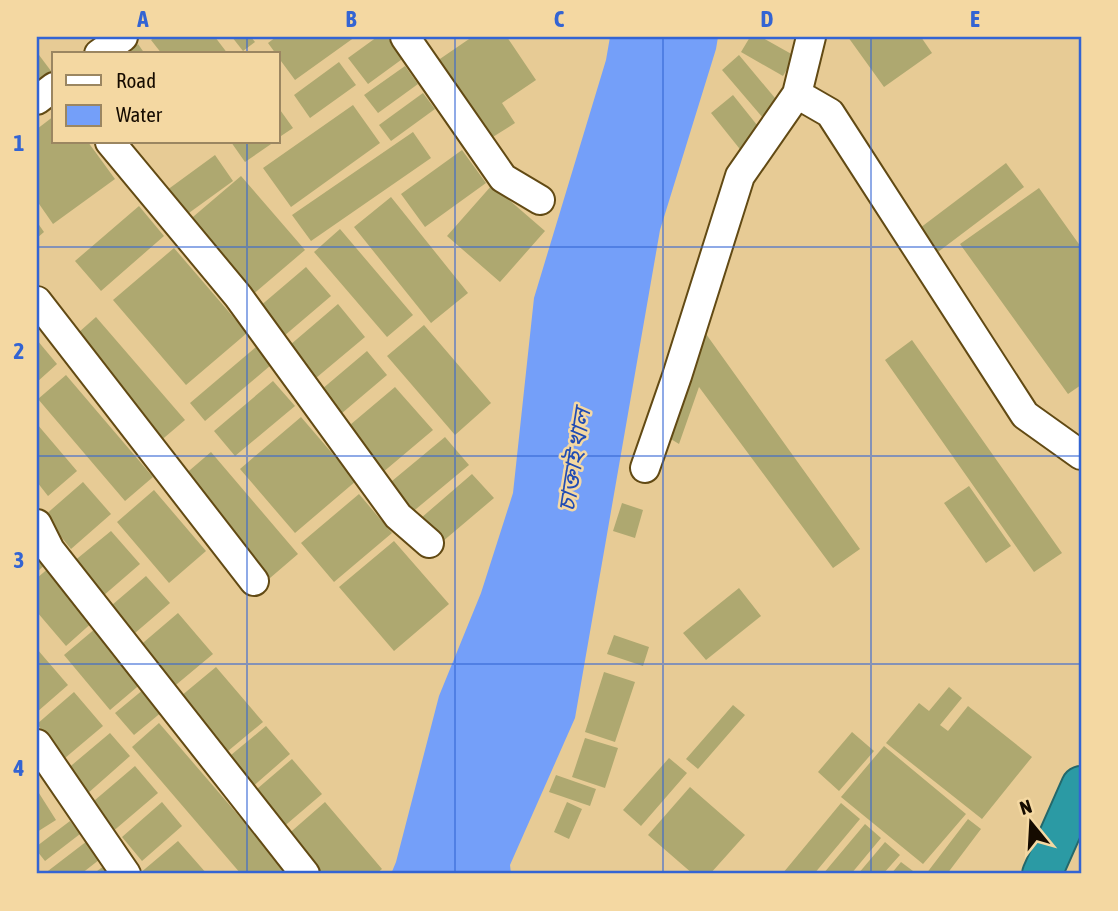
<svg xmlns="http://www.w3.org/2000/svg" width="1118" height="911" font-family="'Asap Condensed','Noto Sans Bengali',sans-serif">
  <rect width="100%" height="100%" fill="#e7cb95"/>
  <path fill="#749ff9" d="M610 37H718L716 49 660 230 575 718 510 865 511 874H391L396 862 439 696 481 593 513 493 534 298 606 60Z"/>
  <path fill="#aea870" d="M155 37H215L228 54H162L151 40Z
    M232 37H251L255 42 243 51Z
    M276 37H355L295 80 278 57V54H276L268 43Z
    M377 37H390L405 57 368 84 348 58Z
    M472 37H507L536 80 502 103 515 123 488 140 434 63Z
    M750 37H761L795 56 783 76 741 52Z
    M848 37H921L932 53 884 87Z
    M138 44 145 54H124Z
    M39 55 54 75 37 91V57Z
    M739 55 780 104 763 118 722 70Z
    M339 62 356 85 310 118 294 95Z
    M405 66 418 84 378 113 364 95Z
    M423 93 435 109 391 141 379 125Z
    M733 95 765 135 743 153 711 113Z
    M353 105 380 143 291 207 263 168Z
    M278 107 293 128 278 138Z
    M54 116V142H88L115 179 53 224 37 201V129Z
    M413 132 431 158 311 241 292 215Z
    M231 142H274L245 162Z
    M462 150 486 183 425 227 401 194Z
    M215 155 233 181 182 218 163 193Z
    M1006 163 1024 187 934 255 916 231Z
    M241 176 305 250 251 296 187 222Z
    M492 185 545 231 500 282 447 236Z
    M1039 188 1081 247V385L1068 394 960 244Z
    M391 197 468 293 431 323 354 227Z
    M139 206 164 236 101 291 75 261Z
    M37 222 44 232 37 238Z
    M340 229 413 315 387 337 314 252Z
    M174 248 247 333 186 385 113 300Z
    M306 267 331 296 284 336 259 307Z
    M338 304 365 337 310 383 283 351Z
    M96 317 185 420 158 443 70 340Z
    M424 325 491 403 455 435 387 356Z
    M701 327 860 549 833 568 699 387 679 444 666 436Z
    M37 340 57 364 37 382Z
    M912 340 1062 553 1034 572 885 360Z
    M256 347 271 365 205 421 190 403Z
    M367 351 387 375 335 419 315 395Z
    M66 375 153 477 125 501 38 399Z
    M273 381 295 406 235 456 214 431Z
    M395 387 433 430 382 473 344 430Z
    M301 417 356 481 295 533 240 469Z
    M37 424 77 471 48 496 37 482Z
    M445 437 469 465 410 514 386 486Z
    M211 452 298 554 270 578 183 476Z
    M472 474 494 498 442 542 421 518Z
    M83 482 111 514 71 549 44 516Z
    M969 486 1011 546 986 563 944 503Z
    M154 490 206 551 169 583 117 522Z
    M359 494 392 533 334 582 301 543Z
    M622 503 643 510 635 538 613 531Z
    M111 531 140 564 103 596 73 562Z
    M394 541 449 604 394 651 339 587Z
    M37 549 48 562 37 572Z
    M50 567 95 620 66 646 37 612V578Z
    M146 576 170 603 135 633 112 605Z
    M739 588 761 616 706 660 683 633Z
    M178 613 213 654 171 689 137 648Z
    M96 628 143 682 110 710 64 655Z
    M614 635 649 647 643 666 607 654Z
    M37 649 68 685 37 712Z
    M216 667 263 722 222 756 175 701Z
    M604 672 635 682 615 742 585 732Z
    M949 687 962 698 940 725 948 731 968 706 1032 757 982 819 886 743 919 703 929 711Z
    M144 689 163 711 134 735 115 713Z
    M74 692 103 726 65 758 37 724Z
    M733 705 745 715 698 769 686 759Z
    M159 723 289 874H241L132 747Z
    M266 726 290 754 250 789 225 760Z
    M852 732 874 751 839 791 818 772Z
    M110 733 130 756 87 794 66 770Z
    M585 738 618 748 605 788 572 777Z
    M884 746 966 814 923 864 841 797Z
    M669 758 687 773 641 826 623 810Z
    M292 759 322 794 281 829 251 794Z
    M135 766 158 793 111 833 88 806Z
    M556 775 596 789 590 806 549 792Z
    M690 787 745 835 710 874H693L648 835Z
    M37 790 56 820 37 832Z
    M162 802 182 826 142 861 122 837Z
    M325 802 382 869 376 874H318L285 837Z
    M567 802 582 809 569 839 554 832Z
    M841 803 860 819 814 874 783 873Z
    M968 819 981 829 947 874H926Z
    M70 821 80 834 45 861 37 851V846Z
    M865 824 881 838 851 874H823Z
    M91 838 104 856 81 874H44Z
    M178 841 207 874H139Z
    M885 842 900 855 883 874H858Z
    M901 862 917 874H891Z
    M104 866 111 874H93Z"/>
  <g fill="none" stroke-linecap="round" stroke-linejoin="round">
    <g stroke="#624a14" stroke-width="32">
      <path id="street" d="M405 37 503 178 540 200
        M99 54 123 37
        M797 94 830 113 1025 415 1081 455
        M37 100 54 87
        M110 142 238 296 398 516 429 543
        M37 301 254 581
        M645 468 677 376 740 176 797 94 811 37
        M37 524 50 550 305 874
        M37 744 126 874"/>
    </g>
    <g stroke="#23686b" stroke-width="42">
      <path id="highway" d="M1042 874 1081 786"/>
    </g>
    <use href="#street" stroke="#fff" stroke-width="28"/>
    <use href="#highway" stroke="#2b9aa4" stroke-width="38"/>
  </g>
  <path fill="none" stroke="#3364d3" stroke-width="2" stroke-opacity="0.55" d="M247 37V54M455 37V874M663 37V874M871 37V874M247 142V874M37 247H1081M37 456H1081M37 664H1081"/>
  <g text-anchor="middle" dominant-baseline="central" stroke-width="5" stroke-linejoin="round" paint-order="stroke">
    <g font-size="24" font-style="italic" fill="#214cb3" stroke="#f4d8a2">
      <text transform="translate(574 460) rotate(-81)">চাক্তাই খাল</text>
    </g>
  </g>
  <rect width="1118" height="911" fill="none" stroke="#f4d8a2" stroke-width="77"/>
  <rect x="52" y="52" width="228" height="91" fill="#f4d8a2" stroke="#9b8661" stroke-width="2"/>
  <rect x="66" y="75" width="35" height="10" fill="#ffffff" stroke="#9b8661" stroke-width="2"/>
  <text x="116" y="88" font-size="21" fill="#150b00">Road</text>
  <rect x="66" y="105" width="35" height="21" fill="#749ff9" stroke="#9b8661" stroke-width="2"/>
  <text x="116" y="122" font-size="21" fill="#150b00">Water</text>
  <g transform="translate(1031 823) rotate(342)" stroke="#f4d8a2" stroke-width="5" paint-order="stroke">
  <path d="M0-5L12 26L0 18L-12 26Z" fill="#150b00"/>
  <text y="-10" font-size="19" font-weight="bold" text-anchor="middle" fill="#150b00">N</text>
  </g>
  <rect x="38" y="38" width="1042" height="834" fill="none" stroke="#3364d3" stroke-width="2.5"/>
  <g font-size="23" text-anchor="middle" font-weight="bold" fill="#3364d3">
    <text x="143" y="27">A</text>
    <text x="351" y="27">B</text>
    <text x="559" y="27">C</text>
    <text x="767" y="27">D</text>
    <text x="975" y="27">E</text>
    <text x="19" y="151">1</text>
    <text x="19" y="359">2</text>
    <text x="19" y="568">3</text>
    <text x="19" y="776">4</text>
  </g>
</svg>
